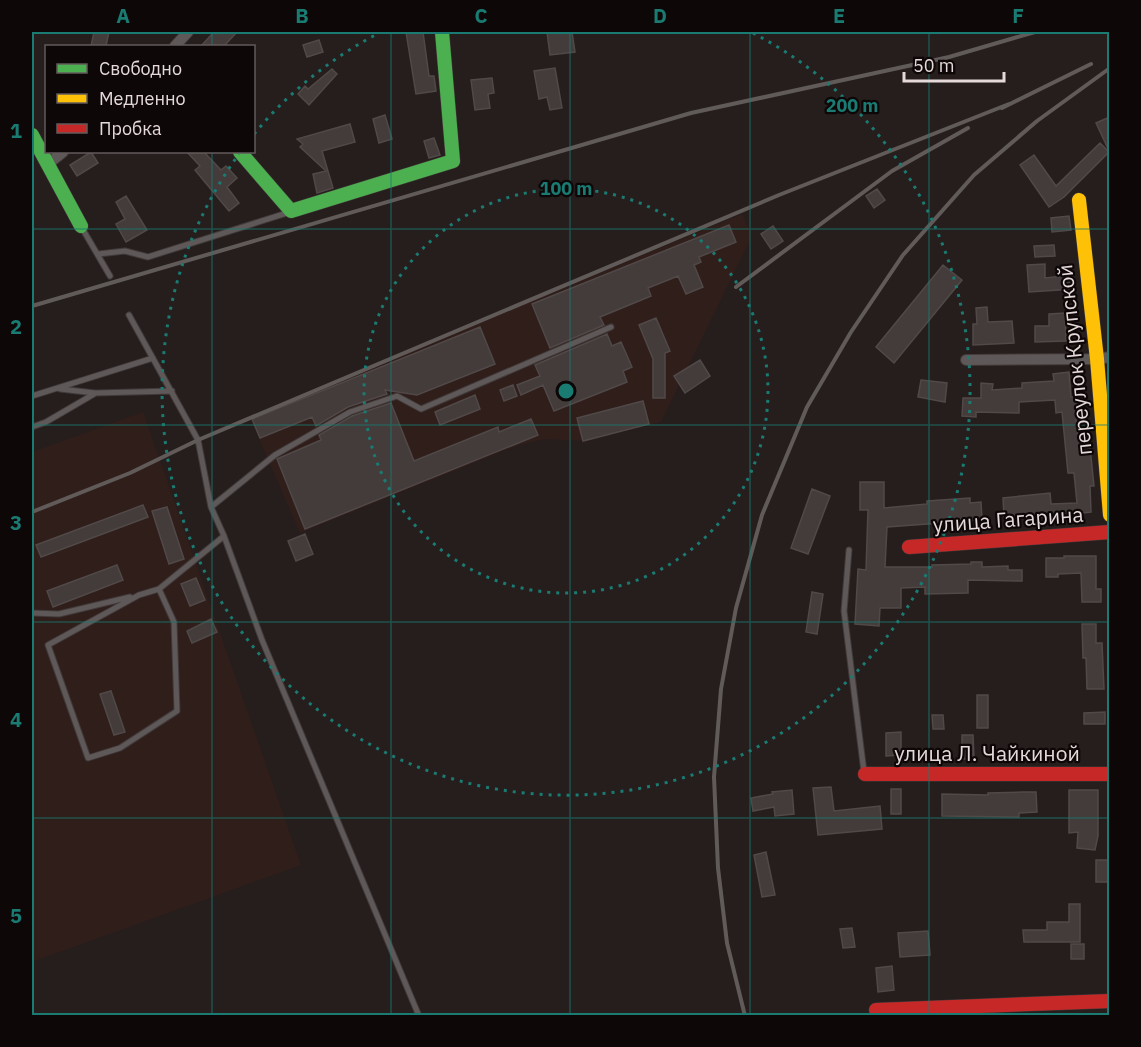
<svg xmlns="http://www.w3.org/2000/svg" width="1141" height="1047" font-family="'IBM Plex Sans',sans-serif">
  <rect width="100%" height="100%" fill="#261e1c"/>
  <path fill="#301e1b" d="M742 214 752 236 661 422 587 441 545 439 519 445 300 533 250 418Z
    M143 412 301 865 32 962V452Z"/>
  <path fill="#433c3b" stroke="#504948" stroke-width="1.5" d="M94 32H109L106 46H91Z
    M214 32H237L224 46H201Z
    M406 32H423L429 76H434L436 91 416 94Z
    M547 32H572L575 52 550 55Z
    M319 40 323 52 307 57 303 45Z
    M555 68 562 108 550 110 547 97 539 99 534 71Z
    M332 69 337 74 309 105 298 94 305 86 308 89Z
    M492 78 494 93 488 94 490 108 475 110 471 80Z
    M385 115 392 139 379 143 373 119Z
    M1110 117V153L1096 123Z
    M350 124 355 142 322 151 333 188 317 193 313 174 326 171 300 147 303 144 297 139Z
    M434 138 440 155 429 158 424 141Z
    M1100 143 1109 152 1064 197 1049 207 1020 165 1034 155 1056 186Z
    M91 152 98 163 77 176 70 165Z
    M187 152H204L221 170 226 166 237 178 227 187 239 203 229 211 195 170 200 166Z
    M877 189 885 200 874 208 866 196Z
    M126 196 147 230 126 242 116 224 125 219 116 202Z
    M1069 216 1071 230 1052 232 1051 218Z
    M729 225 736 242 699 257 701 262 694 265 703 287 686 294 678 276 648 288 651 296 600 317 604 325 550 348 532 304Z
    M773 226 783 241 771 249 761 234Z
    M1054 245 1055 256 1035 257 1034 246Z
    M1045 264V278L1073 275 1074 289 1029 292 1027 265Z
    M943 265 962 280 894 363 876 347Z
    M987 307 988 322 1012 321 1014 343 973 345V324H977L976 308Z
    M1065 313 1066 341 1035 342V326H1049V314Z
    M656 318 670 351 665 353V398H653V359L639 325Z
    M480 327 495 364 417 395 385 390 387 394 348 407 316 426 312 417 260 438 252 419Z
    M607 334 612 346 621 342 632 367 623 371 627 382 554 411 543 385 521 395 517 385 540 376 535 365Z
    M700 360 710 376 685 393 674 376Z
    M1069 372 1071 397 1083 396 1084 411H1075L1078 436 1087 435 1090 447 1094 486H1090L1091 512 1037 518V514L1004 517 1003 498 1050 493 1051 504 1077 503 1074 473H1068L1062 412 1056 413 1055 400 1019 402V413L976 412V417L962 416 963 398H981V383L993 384 992 390 1022 388V383L1054 381 1053 374Z
    M921 380 947 383 945 402 918 397Z
    M513 385 517 396 504 401 500 390Z
    M475 395 480 409 440 425 435 412Z
    M643 401 649 424 583 441 577 418Z
    M391 403 414 461 498 427 499 432 531 419 538 435 305 529 277 459 321 440 319 435 352 416Z
    M860 482H884V508L927 504V501L970 498V503L981 502 982 520 887 527 885 567H932V565L971 564V562H982V567L1008 566V570H1022V581L968 580V593L925 594V587L901 588V608H880L879 626 855 624 858 569 866 570 868 510H860Z
    M812 489 830 496 808 554 791 548Z
    M143 505 148 517 41 557 36 545Z
    M167 507 184 559 169 564 152 511Z
    M305 534 313 554 296 561 288 541Z
    M1064 556H1096V589H1101V602H1082L1081 573 1058 574V577H1046V558H1064Z
    M117 565 123 580 53 607 47 591Z
    M196 578 205 600 190 606 181 584Z
    M812 592 823 594 817 634 806 632Z
    M211 619 217 632 192 643 187 631Z
    M1082 624H1096V643H1102L1104 689H1087L1086 658H1083Z
    M111 691 125 732 114 735 100 694Z
    M977 695H988V728H977Z
    M1105 712V724H1084V713Z
    M932 715H943L944 729H933Z
    M901 732V755L886 756V733Z
    M962 735H973L974 759H962Z
    M831 787 834 811 880 806 882 829 818 835 813 788Z
    M891 789H901V814H891Z
    M792 790 794 814 775 816 774 807 753 811 751 798 773 794 772 792Z
    M1069 790H1098V836L1095 850 1077 848 1078 832 1069 833Z
    M1023 792H1036L1037 812 1019 813V817L942 816V794L988 795V793Z
    M766 852 775 895 762 897 754 855Z
    M1096 860H1108V882H1096Z
    M1069 904H1080V942H1024L1023 930H1047V922H1069Z
    M852 928 855 947 843 948 840 929Z
    M928 931 930 955 900 957 898 933Z
    M1071 944H1084V959H1071Z
    M892 966 894 990 878 992 876 968Z"/>
  <g fill="none" stroke-linecap="round" stroke-linejoin="round">
    <g stroke="#413a3a" stroke-width="7">
      <path id="lane" d="M82 228 110 276
        M98 254 125 251 148 257 290 212
        M129 315 198 440 211 507 224 536 262 640 419 1016
        M60 389 95 393 172 391
        M32 396 153 358
        M32 427 46 422 94 394
        M211 507 275 455 350 412 397 396 421 409 611 327
        M849 550 844 611 864 772
        M159 589 174 622 177 711 120 748 88 758 48 645 139 595 159 589 224 536
        M32 613 59 614 130 597"/>
    </g>
    <g stroke="#413a3a" stroke-width="12">
      <path id="street" d="M175 46 188 32
        M48 164 63 152
        M966 360 1097 359 1110 357"/>
    </g>
    <g stroke="#413a3a" stroke-width="15">
      <path id="fast" d="M32 135 81 226
        M240 152 291 211 453 161 442 32"/>
    </g>
    <g stroke="#413a3a" stroke-width="15">
      <path id="slow" d="M1079 200 1097 359 1110 515"/>
    </g>
    <g stroke="#413a3a" stroke-width="15">
      <path id="jam" d="M909 547 1110 532
        M865 774H1110
        M876 1010 1110 1001"/>
    </g>
    <use href="#lane" stroke="#5e5858" stroke-width="5"/>
    <use href="#street" stroke="#5e5858" stroke-width="10"/>
    <use href="#fast" stroke="#4caf50" stroke-width="14"/>
    <use href="#slow" stroke="#ffc107" stroke-width="14"/>
    <use href="#jam" stroke="#c62828" stroke-width="14"/>
    <path stroke="#605a59" stroke-width="4" d="M1002 108 1091 64
      M736 287 892 171 968 128
      M32 306 691 113 949 57 1035 32
      M32 512 130 473 198 440 779 195 1009 104
      M745 1016 727 943 718 868 714 777 721 689 736 608 762 515 807 407 851 332 903 255 974 175 1037 121 1110 68"/>
  </g>
  <path fill="none" stroke="#1a7b73" stroke-width="1.5" stroke-opacity="0.55" d="M212 32V46M391 32V1016M570 32V1016M750 32V1016M929 32V1016M212 152V1016M32 229H1110M32 425H1110M32 622H1110M32 818H1110"/>
  <g fill="none" stroke="#1a7b73" stroke-width="3" stroke-dasharray="3 6">
    <circle cx="566" cy="391" r="202"/>
    <path d="M254 134A404 404 0 0 1 379 33M753 33A404 404 0 1 1 239 154"/>
  </g>
  <g text-anchor="middle" dominant-baseline="central" stroke-width="4.5" stroke-linejoin="round" paint-order="stroke">
    <g font-size="21" fill="#e5dad9" stroke="#0d0707">
      <text transform="translate(1074 360) rotate(-96)">переулок Крупской</text>
      <text transform="translate(1008 519) rotate(-4)">улица Гагарина</text>
      <text x="987" y="753">улица Л. Чайкиной</text>
    </g>
  </g>
  <circle cx="566" cy="391" r="9" fill="#1a7b73" stroke="#0d0707" stroke-width="3"/>
  <g font-size="18" text-anchor="middle" font-weight="bold" fill="#1a7b73" stroke="#0d0707" stroke-width="4.5" stroke-linejoin="round" paint-order="stroke">
    <text x="852" y="112">200 m</text>
    <text x="566" y="195">100 m</text>
  </g>
  <rect width="1141" height="1047" fill="none" stroke="#0d0707" stroke-width="66"/>
  <rect x="45" y="45" width="210" height="108" fill="#0d0707" stroke="#635b5b" stroke-width="1.5"/>
  <rect x="57" y="64" width="30" height="9" fill="#4caf50" stroke="#635b5b" stroke-width="1.5"/>
  <text x="99" y="75" font-size="18" fill="#e5dad9">Свободно</text>
  <rect x="57" y="94" width="30" height="9" fill="#ffc107" stroke="#635b5b" stroke-width="1.5"/>
  <text x="99" y="105" font-size="18" fill="#e5dad9">Медленно</text>
  <rect x="57" y="124" width="30" height="9" fill="#c62828" stroke="#635b5b" stroke-width="1.5"/>
  <text x="99" y="135" font-size="18" fill="#e5dad9">Пробка</text>
  <path d="M904 72v9h100v-9" fill="none" stroke="#e5dad9" stroke-width="3"/>
  <text x="913" y="72" font-size="18" fill="#e5dad9" stroke="#0d0707" stroke-width="4.5" paint-order="stroke">50 m</text>
  <rect x="33" y="33" width="1075" height="981" fill="none" stroke="#1a7b73" stroke-width="2"/>
  <g font-size="20" text-anchor="middle" font-weight="bold" fill="#1a7b73">
    <text x="123" y="23">A</text>
    <text x="302" y="23">B</text>
    <text x="481" y="23">C</text>
    <text x="660" y="23">D</text>
    <text x="839" y="23">E</text>
    <text x="1018" y="23">F</text>
    <text x="16" y="138">1</text>
    <text x="16" y="334">2</text>
    <text x="16" y="530">3</text>
    <text x="16" y="727">4</text>
    <text x="16" y="923">5</text>
  </g>
</svg>
